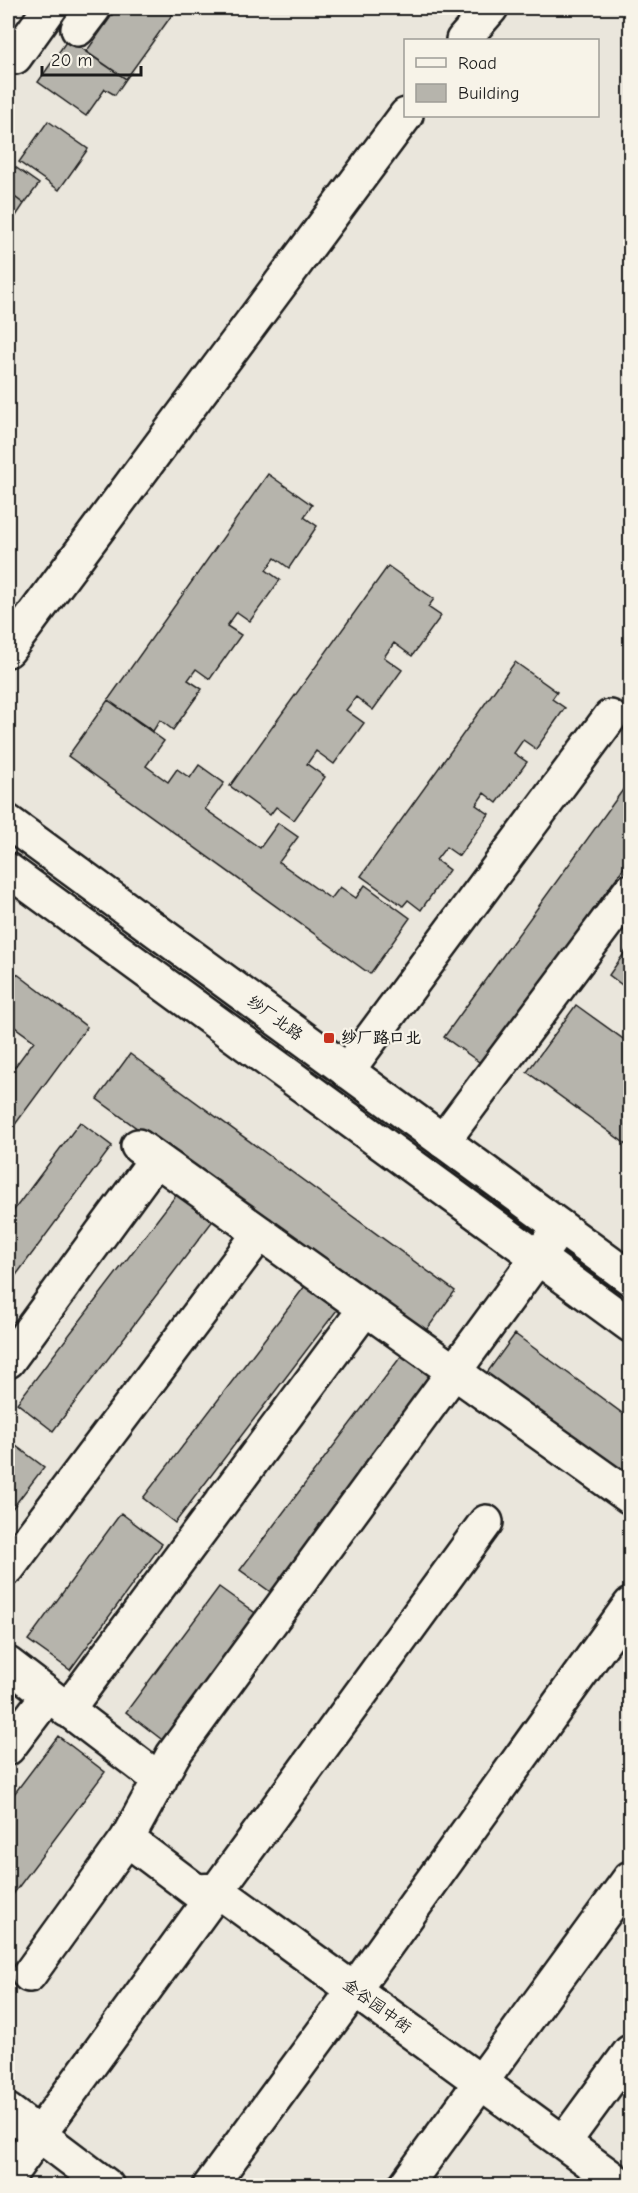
<svg xmlns="http://www.w3.org/2000/svg" width="638" height="2193" font-family="'Comic Neue','LXGW WenKai TC',sans-serif">
  <rect width="100%" height="100%" fill="#eae6dc"/>
  <filter id="ink" filterUnits="userSpaceOnUse"><feTurbulence type="fractalNoise" baseFrequency=".0167" numOctaves="2"/><feDisplacementMap in="SourceGraphic" scale="12" xChannelSelector="R" yChannelSelector="G"/><feConvolveMatrix kernelMatrix="1 2 1 2 8 2 1 2 1" color-interpolation-filters="sRGB"/></filter>
  <g filter="url(#ink)">
    <path fill="#b6b4ac" stroke="#1c1c1c" stroke-width="1.5" d="M117 8H177L126 79 86 52Z
      M68 39 126 79 115 95 105 89 86 116 38 82Z
      M48 121 88 149 59 190 19 162Z
      M8 162 39 184 24 204 8 192Z
      M8 192 24 204 8 228Z
      M268 474 312 505 304 517 317 526 289 568 275 558 266 570 280 580 250 621 237 612 227 626 241 635 210 679 196 669 188 680 202 689 173 730 160 720 153 731 108 700Z
      M388 566 434 599 428 607 441 616 412 656 394 643 384 657 402 670 373 710 356 697 346 710 364 723 334 764 316 751 307 764 325 777 294 820 276 807 270 815 230 786Z
      M515 662 557 692 552 699 565 708 536 749 523 740 514 753 527 762 497 803 484 793 476 805 489 814 459 856 446 847 436 860 449 870 421 910 408 900 403 906 361 876Z
      M108 700 164 741 146 766 168 782 177 769 190 778 199 765 224 783 205 809 260 848 278 823 298 837 279 862 331 899 340 887 356 898 365 885 410 918 370 974 68 756Z
      M630 780V859L482 1064 444 1037Z
      M630 945V991L609 975Z
      M8 967 87 1027 8 1134V1076L34 1041 8 1022Z
      M576 1005 630 1044V1147L527 1072Z
      M130 1054 455 1291 422 1336 97 1099Z
      M80 1122 112 1146 8 1286V1218Z
      M180 1190 215 1218 53 1431 17 1403Z
      M305 1286 337 1310 175 1523 143 1498Z
      M515 1334 630 1419V1479L486 1374Z
      M402 1355 434 1379 272 1593 240 1570Z
      M8 1440 44 1467 8 1514Z
      M121 1513 162 1544 70 1670 28 1640Z
      M219 1587 258 1615 165 1742 126 1712Z
      M58 1736 105 1772 8 1901V1802Z"/>
    <g fill="none" stroke-linecap="round" stroke-linejoin="round">
      <g stroke="#1c1c1c" stroke-width="38">
        <path id="minor" d="M78 29 94 8
          M463 40 491 8
          M8 52 15 57 50 8
          M8 650 406 115
          M347 1071 610 717
          M443 1141 630 891
          M138 1146 630 1497
          M8 1361 156 1159
          M8 1568 260 1233
          M8 1664 160 1780
          M67 1710 365 1309
          M8 1748 48 1695
          M127 1839 196 1891 217 1890 623 2186
          M29 1975 127 1839 173 1755 560 1227
          M8 2111 107 2186
          M564 2142 630 2052
          M8 2177 486 1522
          M210 2186 354 1990 630 1605
          M405 2186 630 1878"/>
      </g>
      <g stroke="#1c1c1c" stroke-width="38">
        <path id="major" d="M8 822 630 1278
          M8 870 630 1325"/>
      </g>
      <use href="#minor" stroke="#f7f3e8" stroke-width="33"/>
      <use href="#major" stroke="#f7f3e8" stroke-width="33"/>
    </g>
  </g>
  <rect fill="#c8321e" stroke="#f7f3e8" stroke-width="2" x="323" y="1032" width="12" height="12" rx="3"/>
  <g text-anchor="middle" dominant-baseline="central" stroke-width="4.5" stroke-linejoin="round" paint-order="stroke">
    <g font-size="16" fill="#1c1c1c" stroke="#f7f3e8">
      <text transform="translate(275 1018) rotate(36)">纱厂北路</text>
      <text transform="translate(377 2006) rotate(36)">金谷园中街</text>
    </g>
    <g font-size="16" font-weight="bold" fill="#1c1c1c" stroke="#f7f3e8" text-anchor="start">
      <text x="341" y="1038">纱厂路口北</text>
    </g>
  </g>
  <rect width="638" height="2193" fill="none" stroke="#f7f3e8" stroke-width="30"/>
  <rect x="15" y="15" width="608" height="2163" fill="none" stroke="#1c1c1c" stroke-width="2" filter="url(#ink)"/>
  <rect x="404" y="39" width="195" height="78" fill="#f7f3e8" stroke="#9f9d96" stroke-width="1.5"/>
  <rect x="416" y="58" width="30" height="9" fill="#f7f3e8" stroke="#9f9d96" stroke-width="1.5"/>
  <text x="458" y="69" font-size="18" fill="#1c1c1c">Road</text>
  <rect x="416" y="84" width="30" height="18" fill="#b6b4ac" stroke="#9f9d96" stroke-width="1.5"/>
  <text x="458" y="99" font-size="18" fill="#1c1c1c">Building</text>
  <path d="M42 66v9h99v-9" fill="none" stroke="#1c1c1c" stroke-width="3"/>
  <text x="51" y="66" font-size="18" fill="#1c1c1c" stroke="#f7f3e8" stroke-width="4.5" paint-order="stroke">20 m</text>
</svg>
